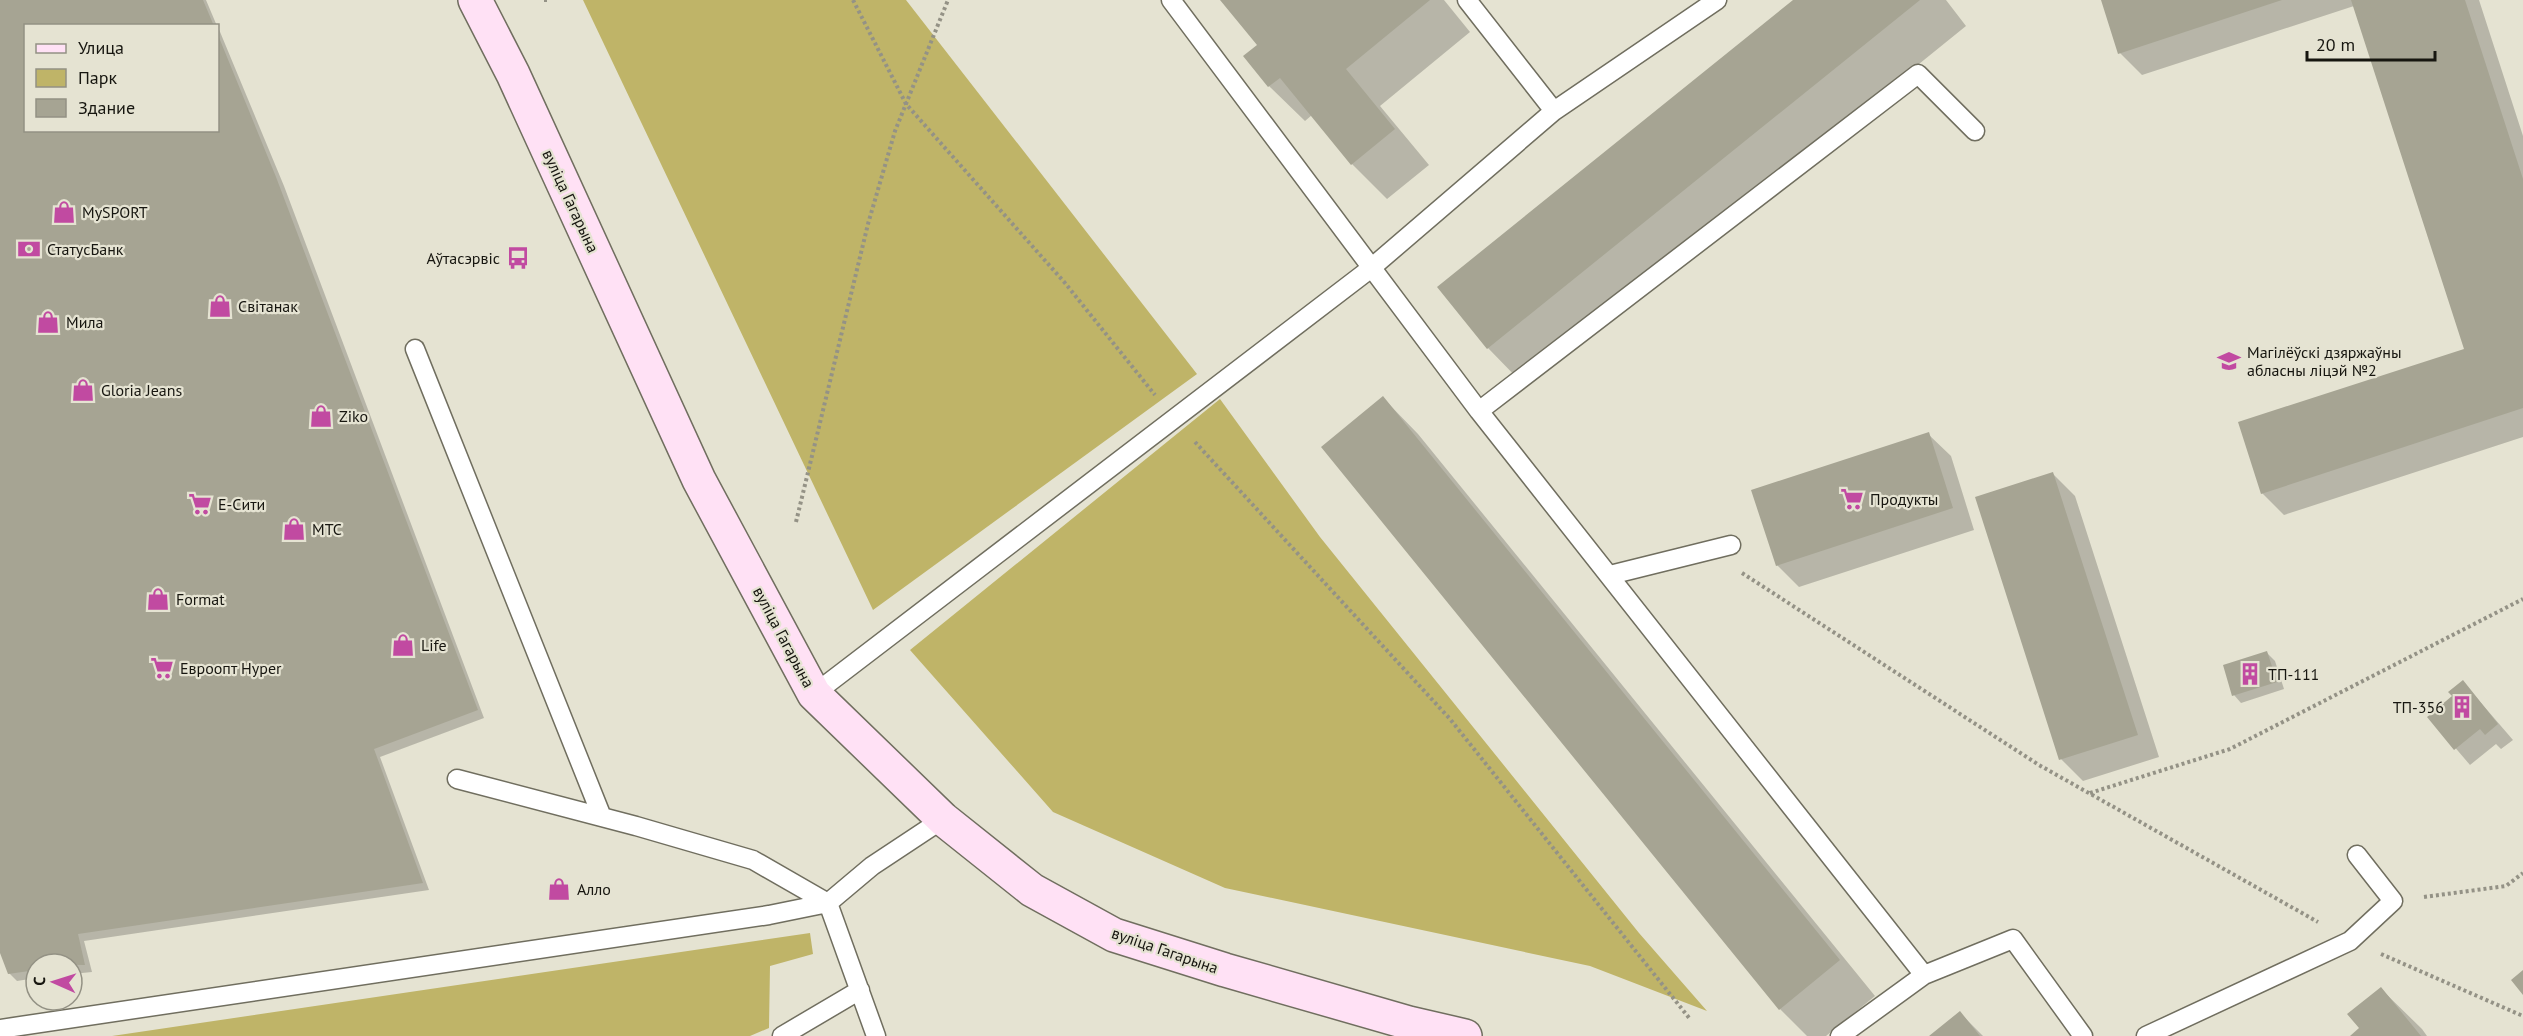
<svg xmlns="http://www.w3.org/2000/svg" width="2523" height="1036" font-family="'PT Sans',sans-serif">
  <rect width="100%" height="100%" fill="#e5e3d2"/>
  <path fill="#bfb468" d="M583 0H906L1197 374 873 610Z
    M1220 399 1320 537 1639 933 1707 1011 1590 966 1225 888 1053 812 910 650Z
    M810 933 813 954 770 966 769 1028 750 1036H112Z"/>
  <path fill="#0003" d="M0 0H206L217 26H26V130H218V27L284 186 484 718 380 757 429 890 84 941 92 972 72 974V964H36V978L17 981 9 973 0 949Z
    M1222 0H1444L1470 32 1380 106 1429 165 1387 199 1352 164 1312 115 1305 121 1269 86 1245 56 1259 45Z
    M1796 0H1946L1966 26 1523 384 1488 348 1439 288Z
    M2102 0H2479L2523 136V437L2284 515 2262 493 2466 350 2354 6 2142 75 2120 53Z
    M1383 398 1418 434 1875 996 1826 1036H1807L1780 1009 1324 447Z
    M1928 434 1951 456 1974 530 1799 587 1777 565Z
    M2053 474 2075 496 2159 757 2083 781 2061 759Z
    M2267 653 2275 661 2284 689 2241 703 2234 695Z
    M2463 682 2513 740 2501 749 2496 744 2470 765 2429 717 2454 697Z
    M2381 989 2422 1029 2427 1036H2352L2361 1029Z
    M1960 1013 1983 1036H1932Z"/>
  <path fill="#a6a493" d="M0 0H203L214 26H26V130H218V35L276 177 478 710 374 749 423 883 78 934 85 965 36 964V970L8 974 0 953Z
    M1220 0H1430L1346 69 1395 129 1351 165 1280 78 1268 87 1243 56 1257 45Z
    M1793 0H1920L1487 349 1437 287Z
    M2101 0H2282L2118 54Z
    M2351 0H2465L2523 179V408L2261 494 2238 422 2464 349Z
    M1383 396 1840 960 1779 1010 1321 447Z
    M1929 432 1953 508 1776 566 1751 490Z
    M2053 472 2138 735 2059 760 1975 497Z
    M2267 651 2277 682 2232 696 2223 665Z
    M2463 680 2498 724 2485 735 2480 729 2454 750 2427 717 2452 696 2448 692Z
    M2523 970V995L2511 980Z
    M2381 987 2421 1036H2350L2359 1028 2347 1014Z
    M1960 1011 1980 1036H1929Z"/>
  <g fill="none" stroke-linecap="round" stroke-linejoin="round">
    <g stroke="#706e5f" stroke-width="21">
      <path id="lane" d="M1171 0 1479 411 1924 975 1840 1036
        M1467 0 1554 111
        M415 349 602 817
        M1479 411 1918 74 1975 131
        M1610 575 1731 545
        M814 694 1370 269 1554 111 1717 0
        M457 779 636 826 753 860 828 903 876 1036
        M1924 975 2013 939 2083 1036
        M0 1029 769 915 828 903 872 866 943 819
        M782 1036 860 990
        M2146 1036 2350 941 2393 901 2357 855"/>
    </g>
    <g stroke="#706e5f" stroke-width="36">
      <path id="secondary" d="M475 0 513 74 699 480 814 694 943 819 1032 890 1114 935 1225 970 1409 1023 1465 1036"/>
    </g>
    <path stroke="#949286" stroke-width="4" stroke-dasharray="3 3" stroke-linecap="butt" d="M544 0H547
      M853 0 906 104 1065 283 1155 395
      M1195 442 1450 719 1690 1019
      M796 522 868 224 895 131 948 0
      M1742 573 2039 765 2318 922
      M2090 793 2230 749 2523 599
      M2424 897 2506 886 2523 873
      M2381 954 2523 1016"/>
    <use href="#lane" stroke="#fff" stroke-width="18"/>
    <use href="#secondary" stroke="#ffe1f5" stroke-width="33"/>
  </g>
  <defs>
    <g id="shop-bare" transform="scale(1.8)"><path d="M-5-2.5h2.3a2.7 3.5 0 0 1 5.4 0H5L5.5 6h-11ZM-1.5-2.5h3a1.5 2.3 0 0 0-3 0Z" fill="#c14aa1" stroke="#e5e3d2" stroke-width="2.5" paint-order="stroke"/></g>
    <g id="bank-bare" transform="scale(1.8)"><path d="M-6-4H6V4H-6ZM0-2.3a2.3 2.3 0 1 0 0 4.6a2.3 2.3 0 1 0 0-4.6Z" fill="#c14aa1" stroke="#e5e3d2" stroke-width="2.5" paint-order="stroke"/></g>
    <g id="bus-bare" transform="scale(1.8)"><path d="M-5-6H5V4H4V6H2V4H-2V6H-4V4H-5ZM-3.5-4V0h7V-4ZM-3.5 1.2v1.5H-2V1.2ZM2 1.2v1.5H3.5V1.2Z" fill="#c14aa1" stroke="#e5e3d2" stroke-width="2.5" paint-order="stroke"/></g>
    <g id="school-bare" transform="scale(1.8)"><path d="M0-5L7-2L0 1L-7-2ZM-4 1L0 2.5L4 1V4Q0 6-4 4Z" fill="#c14aa1" stroke="#e5e3d2" stroke-width="2.5" paint-order="stroke"/></g>
    <g id="supermarket-bare" transform="scale(1.8)"><path d="M-6-5.5h2.5l.6 2H6L4.5 2H-2.5L-4.4-4H-6ZM-1.5 3.2a1.3 1.3 0 1 0 .1 0ZM3 3.2a1.3 1.3 0 1 0 .1 0Z" fill="#c14aa1" stroke="#e5e3d2" stroke-width="2.5" paint-order="stroke"/></g>
    <g id="building-bare" transform="scale(1.8)"><path d="M-4-6H4V6H1V3H-1V6H-4ZM-2.5-4.3h1.7v1.8h-1.7ZM.8-4.3h1.7v1.8H.8ZM-2.5-1h1.7V.8h-1.7ZM.8-1h1.7V.8H.8Z" fill="#c14aa1" stroke="#e5e3d2" stroke-width="2.5" paint-order="stroke"/></g>
  </defs>
  <g fill-rule="evenodd">
    <use href="#shop-bare" x="64" y="212"/>
    <use href="#bank-bare" x="29" y="249"/>
    <use href="#bus-bare" x="518" y="258"/>
    <use href="#shop-bare" x="220" y="306"/>
    <use href="#shop-bare" x="48" y="322"/>
    <use href="#school-bare" x="2229" y="361"/>
    <use href="#shop-bare" x="83" y="390"/>
    <use href="#shop-bare" x="321" y="416"/>
    <use href="#supermarket-bare" x="1852" y="499"/>
    <use href="#supermarket-bare" x="200" y="504"/>
    <use href="#shop-bare" x="294" y="529"/>
    <use href="#shop-bare" x="158" y="599"/>
    <use href="#shop-bare" x="403" y="645"/>
    <use href="#supermarket-bare" x="162" y="668"/>
    <use href="#building-bare" x="2250" y="674"/>
    <use href="#building-bare" x="2462" y="707"/>
    <use href="#shop-bare" x="559" y="889"/>
  </g>
  <g text-anchor="middle" dominant-baseline="central" stroke-width="4.5" stroke-linejoin="round" paint-order="stroke">
    <g font-size="16" fill="#171610" stroke="#e5e3d2">
      <text transform="translate(571 201) rotate(65)">вуліца Гагарына</text>
      <text transform="translate(784 637) rotate(62)">вуліца Гагарына</text>
      <text transform="translate(1165 950) rotate(19)">вуліца Гагарына</text>
    </g>
    <g font-size="16" fill="#171610" stroke="#e5e3d2" text-anchor="start">
      <text x="82" y="212">MySPORT</text>
      <text x="47" y="249">СтатусБанк</text>
      <text x="500" y="258" text-anchor="end">Аўтасэрвіс</text>
      <text x="238" y="306">Світанак</text>
      <text x="66" y="322">Мила</text>
      <text x="2247" y="352">Магілёўскі дзяржаўны<tspan x="2247" dy="18">абласны ліцэй №2</tspan></text>
      <text x="101" y="390">Gloria Jeans</text>
      <text x="339" y="416">Ziko</text>
      <text x="1870" y="499">Продукты</text>
      <text x="218" y="504">Е-Сити</text>
      <text x="312" y="529">МТС</text>
      <text x="176" y="599">Format</text>
      <text x="421" y="645">Life</text>
      <text x="180" y="668">Евроопт Hyper</text>
      <text x="2268" y="674">ТП-111</text>
      <text x="2444" y="707" text-anchor="end">ТП-356</text>
      <text x="577" y="889">Алло</text>
    </g>
  </g>
  <rect x="24" y="24" width="195" height="108" fill="#e5e3d2" stroke="#939184" stroke-width="1.5"/>
  <rect x="36" y="44" width="30" height="9" fill="#ffe1f5" stroke="#939184" stroke-width="1.5"/>
  <text x="78" y="54" font-size="18" fill="#171610">Улица</text>
  <rect x="36" y="69" width="30" height="18" fill="#bfb468" stroke="#939184" stroke-width="1.5"/>
  <text x="78" y="84" font-size="18" fill="#171610">Парк</text>
  <rect x="36" y="99" width="30" height="18" fill="#a6a493" stroke="#939184" stroke-width="1.5"/>
  <text x="78" y="114" font-size="18" fill="#171610">Здание</text>
  <g transform="translate(54 982) rotate(273)"><circle r="28" fill="#e5e3d2" stroke="#939184" stroke-width="1.5"/>
  <path d="M0-4.5L10 22L0 15L-10 22Z" fill="#c14aa1"/>
  <text y="-9" font-size="16" font-weight="bold" text-anchor="middle" fill="#171610">С</text>
  </g>
  <path d="M2307 51v9h128v-9" fill="none" stroke="#171610" stroke-width="3"/>
  <text x="2316" y="51" font-size="18" fill="#171610" stroke="#e5e3d2" stroke-width="4.5" paint-order="stroke">20 m</text>
</svg>
